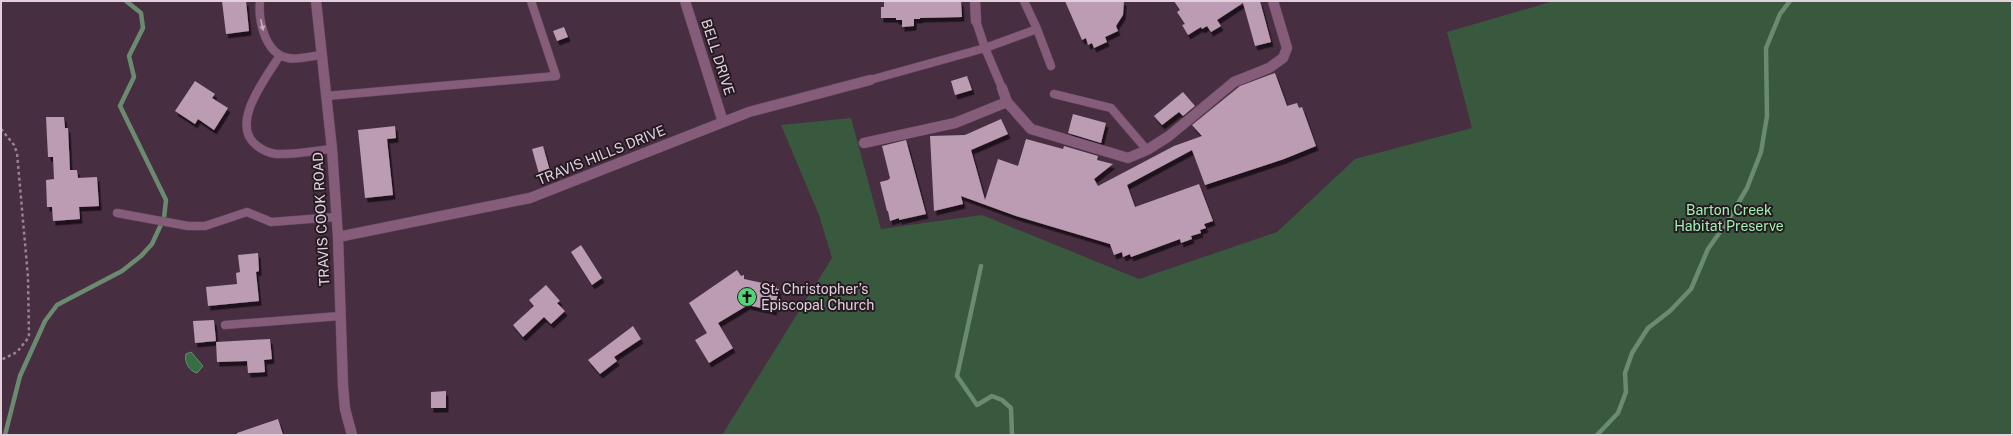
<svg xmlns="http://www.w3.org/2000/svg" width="2013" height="436" font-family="'Public Sans',sans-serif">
  <defs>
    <filter id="shadow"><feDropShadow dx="2.5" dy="4.5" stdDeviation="0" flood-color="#0009"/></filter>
  </defs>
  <rect width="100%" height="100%" fill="#482e41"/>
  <path fill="#38593e" d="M1554 1H2012V435H722L832 258 819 215 781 125 851 118 881 229 982 215 1139 279 1277 232 1355 159 1472 128 1447 32Z"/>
  <path fill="#366d42" stroke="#6a8b70" d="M191 352 203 366 197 373C189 371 184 362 186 354Z"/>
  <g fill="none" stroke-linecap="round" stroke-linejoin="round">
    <path stroke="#6a8b70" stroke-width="4.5" d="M981 266 957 376 977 405 992 396 1002 400 1011 408 1012 435
      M5 435 20 376 45 321 57 305 122 271 141 256 152 244 164 218 166 200 120 106 134 77 129 56 143 28 141 13 126 1
      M1597 435 1618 413 1626 392 1625 373 1632 353 1648 328 1670 311 1691 289 1708 249 1727 222 1747 188 1761 152 1767 116 1766 48 1780 14 1790 1"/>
  </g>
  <path fill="#bc9cb3" filter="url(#shadow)" d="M222 1H246L249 31 226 34Z
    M884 1H961L962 17 920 18V19H914V26L902 27V20H896V18H881V7H884Z
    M1065 1H1124L1123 15 1116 26 1118 31 1105 37 1107 42 1094 48 1092 43 1088 45 1086 38 1082 40Z
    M1174 1H1260L1271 42 1255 46 1243 3 1217 20 1221 26 1211 32 1207 26 1202 29 1201 27 1188 35 1182 25 1185 24 1177 12 1180 10Z
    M564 27 568 37 557 41 553 31Z
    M1275 73 1287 106 1297 103 1299 108 1302 107 1316 146 1284 159 1205 185 1192 150 1127 185 1135 207 1199 184 1213 221 1204 224 1206 228 1200 230 1201 233 1191 236 1192 239 1181 243 1180 239 1131 257 1130 254 1123 257 1122 252 1114 255 1110 244 1016 216 961 196 963 204 934 211 930 136 965 135 1001 119 1008 134 971 150 985 200 998 159 1018 166 1026 139 1063 149 1064 146 1098 156 1097 160 1113 164 1094 179 1098 186 1174 146 1202 136 1192 125 1240 86Z
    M967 76 972 90 955 95 951 81Z
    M195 81 215 94 212 98 228 108 214 130 198 119 195 124 175 111Z
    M1183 92 1195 106 1183 116 1179 112 1162 125 1154 116Z
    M1073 114 1106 123 1101 143 1068 133Z
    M46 117H64L65 128H68L70 170H77L78 178 97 177 99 206 79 207 80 219 53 221 52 207H47L46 180 54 179 53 157H48Z
    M395 126 396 138 387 139 393 195 365 198 358 130Z
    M906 140 926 214 899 220V218L890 221 888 211H887L880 182 888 180 890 178 882 146Z
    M543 146 550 171 539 174 532 149Z
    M581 245 602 278 592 285 571 252Z
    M258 253 259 271 256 272 259 301 208 306 206 287 237 284 236 273 240 272 238 255Z
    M737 270 741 276 744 275V279L777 286V289H779L774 311 748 305 718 323 733 348 709 363 695 340 707 333 689 303Z
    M546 285 560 301 557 303 565 311 551 324 544 317 523 337 513 325 534 306 529 300Z
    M214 320 216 341 195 343 193 321Z
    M633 326 641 339 614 357 617 361 600 374 588 360Z
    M270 339 272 359 264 360 265 372 248 373 247 361 217 362 216 342Z
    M446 391V408H431V392Z
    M278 419 283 435H237V433Z"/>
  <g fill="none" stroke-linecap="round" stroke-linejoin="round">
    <g stroke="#644b5d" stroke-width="9">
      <path id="service" d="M260 1C258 20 265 54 288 58 298 60 311 56 322 55
        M1024 1 1037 29
        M976 21 985 48 1037 29 1051 66
        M280 55C267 77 229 123 256 145 262 150 269 153 276 154 294 155 313 151 332 149
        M870 80 985 48 1002 88
        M1054 94 1111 108 1147 150
        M326 96 556 76 531 1
        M117 213 188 226H205L247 212 271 222 336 217
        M225 325 340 316"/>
    </g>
    <g stroke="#644b5d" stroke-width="11">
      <path id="minor" d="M316 1 332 149 338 237 343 386 345 409 352 435
        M685 1 723 122
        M975 1 976 21
        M1002 88 1007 102
        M864 143 955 123 1007 102 1031 129 1128 158 1147 150 1169 136 1234 82 1269 68 1283 58 1287 48 1273 1
        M338 237 530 198 749 112 870 80"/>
    </g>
    <path stroke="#998493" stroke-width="2.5" stroke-dasharray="3 3" stroke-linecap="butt" d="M1 129 14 145 17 153 28 277 29 337 17 352 1 360"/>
    <use href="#service" stroke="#855d7b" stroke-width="8"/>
    <use href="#minor" stroke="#855d7b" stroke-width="10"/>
  </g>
  <defs><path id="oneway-solid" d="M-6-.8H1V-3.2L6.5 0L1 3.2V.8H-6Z"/></defs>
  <use fill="#c6aec0" href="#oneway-solid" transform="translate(262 25) rotate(77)"/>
  <defs>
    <g id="church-disc" transform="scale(1)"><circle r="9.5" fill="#50d674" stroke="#271b23"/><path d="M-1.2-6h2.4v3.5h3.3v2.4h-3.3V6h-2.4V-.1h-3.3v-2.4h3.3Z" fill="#111"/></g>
  </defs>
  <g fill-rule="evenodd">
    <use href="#church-disc" x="747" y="297"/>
  </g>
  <g text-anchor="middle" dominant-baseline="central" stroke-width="4" stroke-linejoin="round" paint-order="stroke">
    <g font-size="14" fill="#e2d1dd" stroke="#271b23">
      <text transform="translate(718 57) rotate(72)">BELL DRIVE</text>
      <text transform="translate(601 155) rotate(-22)">TRAVIS HILLS DRIVE</text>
      <text transform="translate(321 219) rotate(-93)">TRAVIS COOK ROAD</text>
    </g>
    <g font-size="14" fill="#a1f3b0" stroke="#271b23">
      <text x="1729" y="210">Barton Creek<tspan x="1729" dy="16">Habitat Preserve</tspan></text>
    </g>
    <g font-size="14" fill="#e2d1dd" stroke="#271b23" text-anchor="start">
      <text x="761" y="289">St. Christopher’s<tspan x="761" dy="16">Episcopal Church</tspan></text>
    </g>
  </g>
  <rect width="2013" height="436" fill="none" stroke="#e2d1dd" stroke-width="4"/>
</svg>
